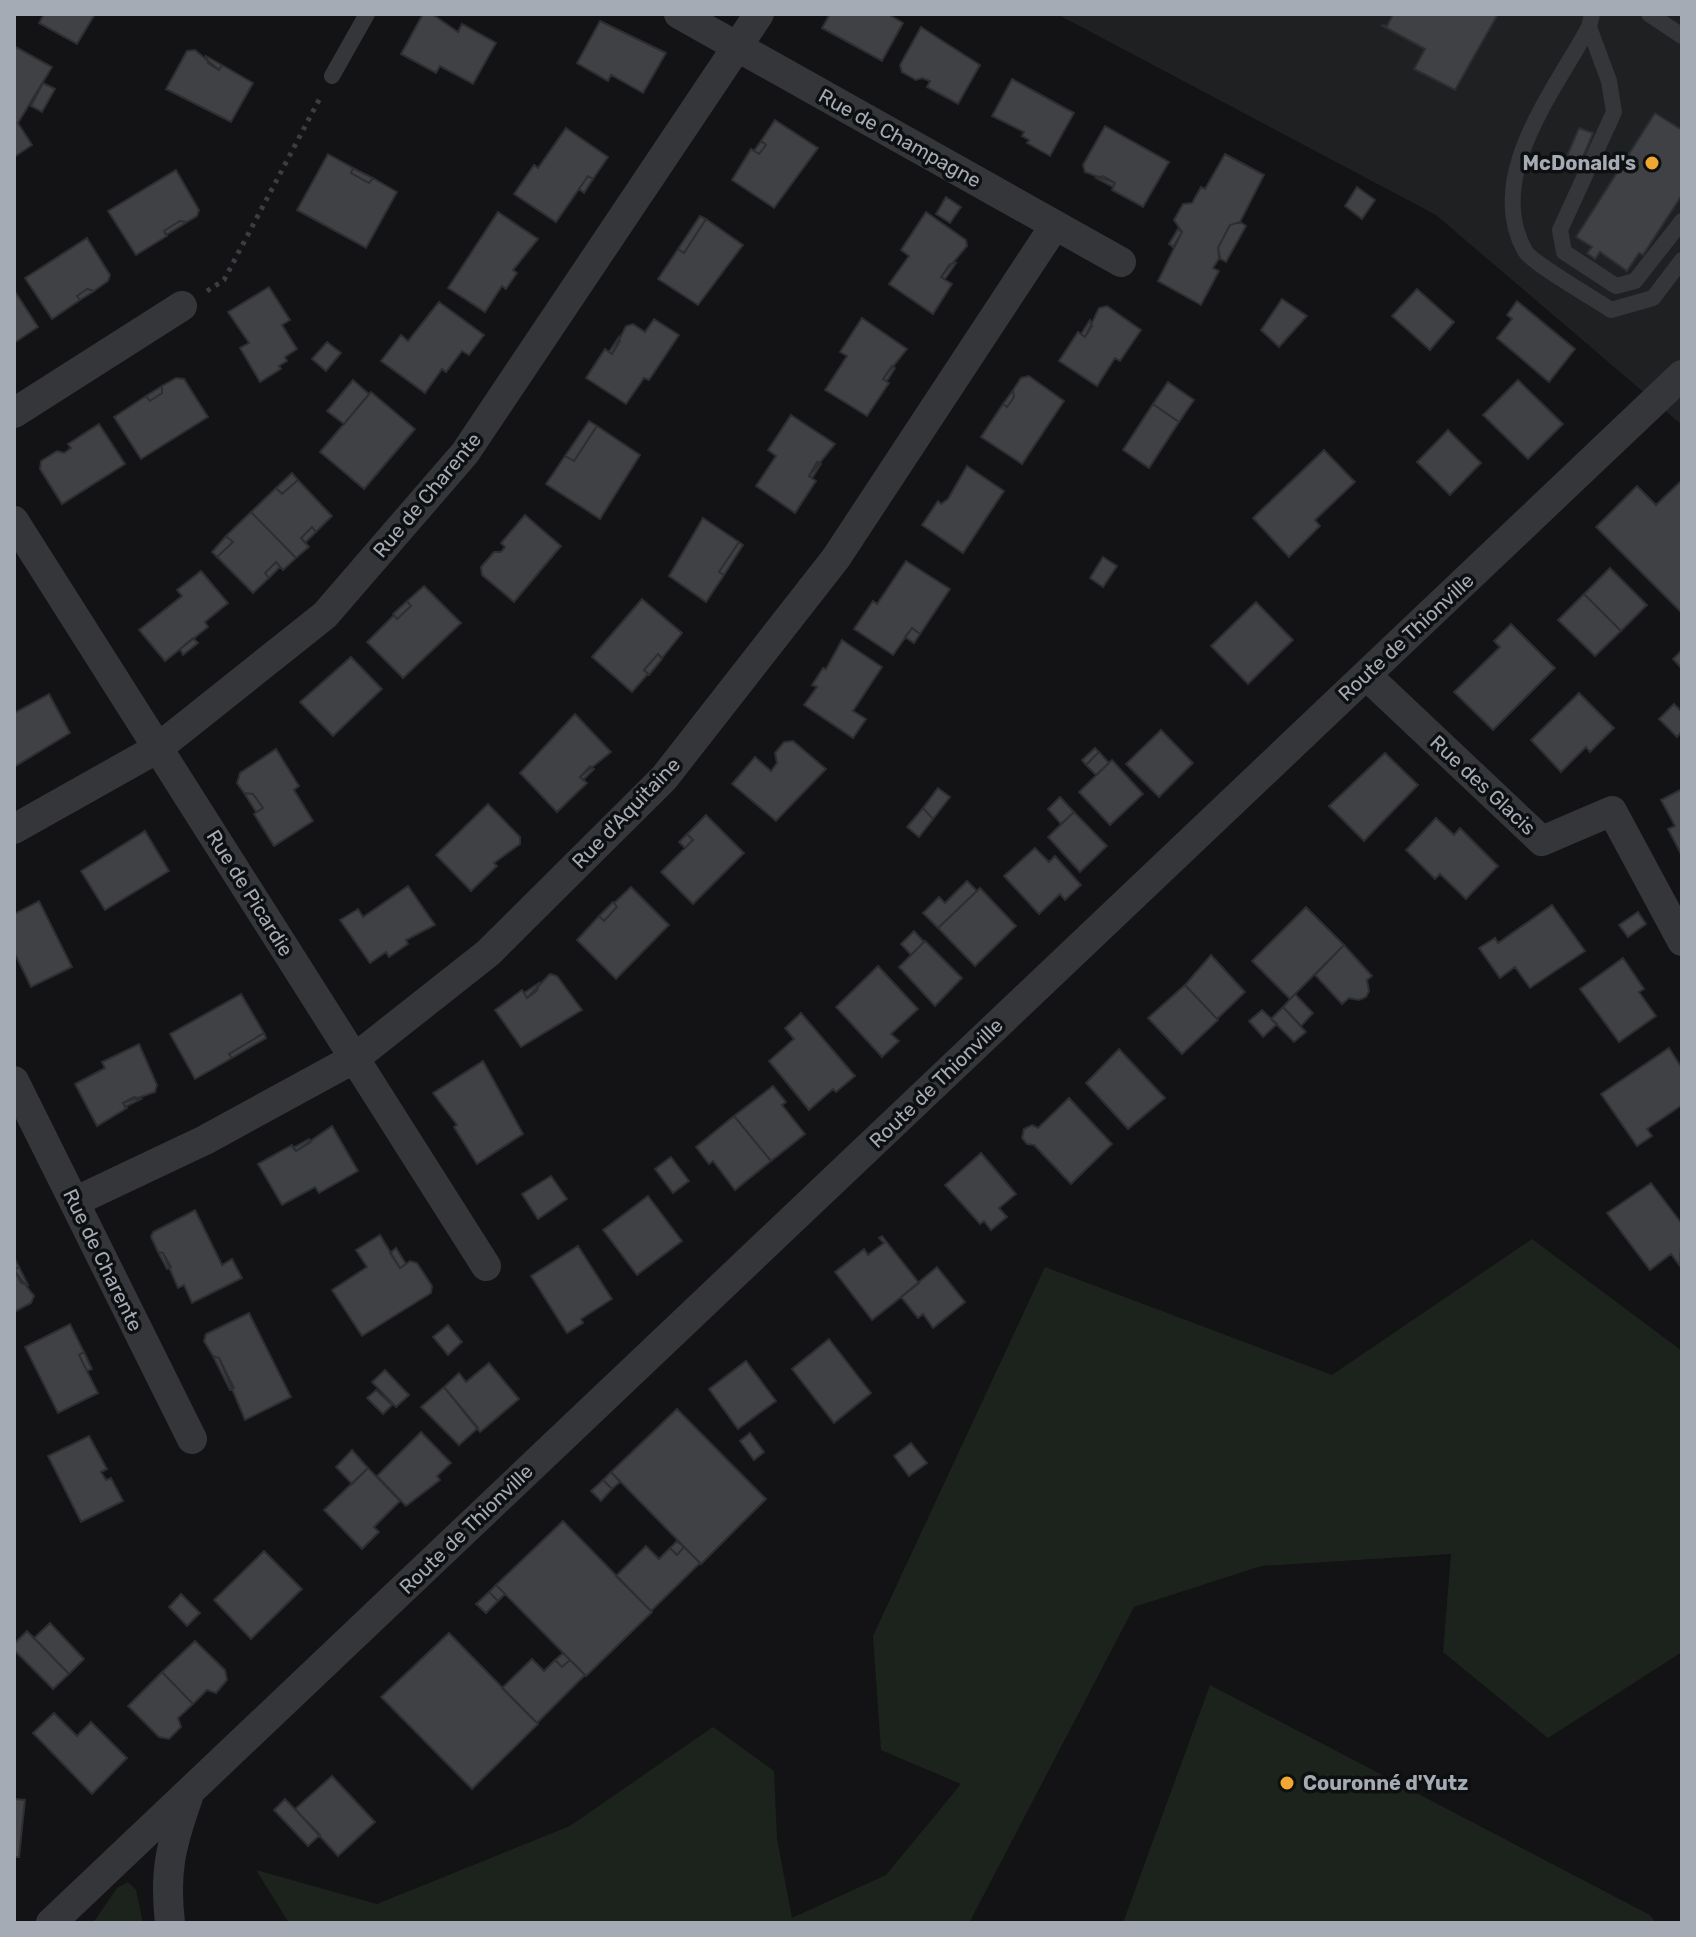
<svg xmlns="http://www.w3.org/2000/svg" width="1696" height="1937" font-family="Rubik,sans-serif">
  <rect width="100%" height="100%" fill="#131315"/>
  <path fill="#1f2022" d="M1057 14H1682V425L1436 215Z"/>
  <path fill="#1c231c" d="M1532 1239 1682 1351V1652L1548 1738 1443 1652 1451 1554 1261 1566 1134 1607 969 1923H289L256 1870 377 1904 570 1826 713 1727 774 1771 777 1839 792 1918 886 1875 961 1784 881 1750 873 1636 1045 1267 1332 1375Z
    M1210 1685 1650 1915 1656 1923H1123Z
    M128 1882 136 1890 143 1923H93L117 1888Z"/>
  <path fill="#3f4145" stroke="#2d2e31" stroke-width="2" d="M44 14H95L77 44 39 23Z
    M423 14H432L458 32 462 24 496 43 473 84 440 66 436 73 401 54Z
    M830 14H888L903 23 882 61 822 28Z
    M1393 14H1498L1455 90 1414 69 1425 49 1381 25 1387 26Z
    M600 21 666 53 643 93 611 75 608 81 577 63Z
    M921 27 980 65 958 104 927 87 930 81 922 78 916 80 902 72 900 65Z
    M14 46 52 67 18 123 32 145 14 157Z
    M195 50 219 70 222 65 253 83 231 122 166 89 187 51Z
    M206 56 222 65 219 70 208 63Z
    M1012 79 1074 113 1050 156 1027 143 1029 140 1022 136 1024 132 992 116Z
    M43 83 55 89 42 112 31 106Z
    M1655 113 1682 130V195L1643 255 1639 253 1627 271 1600 252 1595 259 1587 253 1592 247 1576 237Z
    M775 120 818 148 774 208 732 180 751 149 759 154 766 145 761 141Z
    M1105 126 1169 162 1143 207 1112 190 1115 183 1085 172 1083 165Z
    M566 128 608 157 593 179 588 176 556 222 514 194 534 165 538 168Z
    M1579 128 1593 133 1581 162 1567 156Z
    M761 141 766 145 759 154 754 151Z
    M328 154 353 168 351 173 369 183 373 178 397 192 366 248 297 210Z
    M1225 154 1264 175 1240 222 1230 225 1218 248 1220 257 1213 268 1219 271 1201 305 1158 281 1182 232 1174 220 1183 204 1192 203 1201 187 1205 189Z
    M353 168 373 178 369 183 351 173Z
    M176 170 199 210 197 216 187 222 180 221 164 231 167 236 136 255 108 211Z
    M588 176 593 179 584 193 579 189Z
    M1103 176 1115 183 1113 187 1096 178Z
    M1357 187 1375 200 1362 219 1345 206Z
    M946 197 961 207 950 223 936 214Z
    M498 212 538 239 513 270 517 273 506 289 502 286 485 312 448 288Z
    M926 212 966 240 967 246 941 277 952 284 933 314 889 284 909 256 901 250Z
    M700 216 706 219 684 253 678 249Z
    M706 219 743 245 698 305 658 279 678 249 684 253Z
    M180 221 187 222 166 235 164 231Z
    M1240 222 1246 226 1226 262 1219 258 1218 248 1230 225Z
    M1178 229 1182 232 1173 247 1169 244Z
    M87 238 110 275 108 281 94 291 87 289 77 296 80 300 52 319 25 278Z
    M956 263 945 279 941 277 950 264Z
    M269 287 290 320 282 325 297 349 285 357 287 361 279 366 281 369 260 382 240 348 249 343 228 312Z
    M87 289 94 291 80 300 77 296Z
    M1417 289 1454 322 1430 350 1392 316Z
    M14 290 38 327 14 343Z
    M1282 299 1307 316 1279 347 1261 330Z
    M1517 301 1575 349 1549 382 1497 338 1512 319 1507 315Z
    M439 302 484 335 469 355 462 351 446 372 442 369 425 393 381 361 401 335 408 341Z
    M1107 306 1141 330 1120 361 1115 358 1097 386 1059 361 1078 332 1085 337 1099 308Z
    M862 318 907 349 883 379 889 383 867 416 825 390 847 356 840 352Z
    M654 319 679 335 649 380 644 378 626 404 586 378 605 349 612 354 626 326 633 324 645 332Z
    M1090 320 1092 326 1085 337 1081 334Z
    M619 337 620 341 612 354 609 352Z
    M327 342 341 353 326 371 312 359Z
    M892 366 895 368 887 381 883 379Z
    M1029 376 1064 401 1022 464 981 437 1003 404 1007 407 1014 397 1013 390 1021 378Z
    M176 378 184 379 208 417 141 459 114 417 146 396 150 401 162 393V386Z
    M353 380 369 394 344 424 327 411Z
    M1518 380 1563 424 1528 459 1483 415Z
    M1168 382 1194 400 1179 422 1153 404Z
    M162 386V393L150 401 146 396Z
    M1013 390 1014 397 1007 407 1003 404Z
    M371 392 415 429 364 489 320 452Z
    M1153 404 1179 422 1149 468 1123 450Z
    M791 415 835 444 809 476 816 481 795 513 756 486 776 456 768 450Z
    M589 421 597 426 574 461 565 456Z
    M99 424 125 464 62 504 40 469 41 461 57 451 64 453 71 448 68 444Z
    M597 426 640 455 600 519 546 484 565 456 574 461Z
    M1448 430 1481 463 1450 495 1417 462Z
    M1324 450 1355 482 1315 520 1320 526 1289 557 1253 518Z
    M817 462 821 464 812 478 809 476Z
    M967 466 1004 491 963 553 922 525 938 501 941 504 948 499Z
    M292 473 298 480 282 494 276 488Z
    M298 480 332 516 316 532 312 527 301 538 309 547 296 558 251 512 276 488 282 494Z
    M1682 480V613L1596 527 1637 486 1656 505Z
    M251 512 296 558 283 570 276 562 265 573 269 578 253 593 217 557 233 542 226 536Z
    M525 515 561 546 514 602 482 575 481 567 494 552H501L505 547 501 543Z
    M703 518 739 542 719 572 724 575 706 602 669 576Z
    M312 527 316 532 305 543 301 538Z
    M226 536 233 542 217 557 212 552Z
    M739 542 743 545 724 575 719 572Z
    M1103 557 1117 566 1103 587 1090 578Z
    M906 561 950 589 920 634 912 628 893 655 854 629 873 601 877 604Z
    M276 562 280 567 269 578 265 573Z
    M1610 568 1647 605 1621 631 1584 594Z
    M201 571 228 603 205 622 208 627 165 661 139 630 182 596 177 590Z
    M424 586 461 623 403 678 367 642 394 615 397 619 411 606 407 601Z
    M1584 594 1621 631 1595 656 1558 620Z
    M642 599 682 633 662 658 658 654 644 670 648 674 632 692 592 657Z
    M407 601 411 606 397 619 393 614Z
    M1256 602 1293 640 1248 684 1211 646Z
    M1511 624 1555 668 1493 730 1454 692 1500 647 1494 641Z
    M912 628 920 634 914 643 905 637Z
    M193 638 198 643 183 655 180 649Z
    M842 640 882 667 853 711 866 719 853 738 804 705 817 687 812 685 823 668 826 669Z
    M1682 650V669L1673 659Z
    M658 654 662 659 649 675 644 670Z
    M351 657 382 689 333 736 300 702Z
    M1579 693 1614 728 1590 752 1586 747 1561 772 1531 740Z
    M49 694 70 733 14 767V713Z
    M1674 704 1682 712V731L1677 737 1659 719Z
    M575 714 611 752 580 777 587 783 557 812 520 773Z
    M1161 730 1193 763 1159 797 1126 764Z
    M793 741 826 769 776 821 732 784 755 757 771 771 777 763 775 753 784 742Z
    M1095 748 1099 752 1086 765 1082 760Z
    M276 749 299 786 294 790 313 821 274 846 254 814 263 808 253 794 244 793 237 783 240 773Z
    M1099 752 1109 763 1096 775 1086 765Z
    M1385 753 1418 785 1364 841 1329 806Z
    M1112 760 1143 794 1110 825 1079 792Z
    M590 766 594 769 583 780 580 777Z
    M938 788 950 797 933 819 923 808Z
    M1682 789V856L1668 829 1675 826 1661 800Z
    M244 793 253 794 263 808 256 812Z
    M1060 797 1074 812 1061 824 1048 809Z
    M488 804 520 837V844L494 863 497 866 471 891 436 855Z
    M923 808 933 819 919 837 907 827Z
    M1074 812 1107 846 1080 872 1048 837Z
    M706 815 744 853 693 904 661 872 693 840 687 834Z
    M1436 818 1454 835 1460 828 1498 866 1466 899 1440 874 1435 879 1406 850Z
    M145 831 169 871 105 910 81 871Z
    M687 834 693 840 685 848 679 842Z
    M1035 848 1049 862 1055 856 1081 885 1065 900 1060 894 1039 914 1004 876Z
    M967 881 977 891 938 928 923 913 939 897 945 903Z
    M408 886 435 925 406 940 408 944 389 957 386 952 370 963 340 920 358 909 363 917Z
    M631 887 669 925 616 979 577 940 599 916 604 921 617 907 614 903Z
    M980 888 1016 926 975 966 938 928Z
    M39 901 72 967 31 987 15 954 14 914Z
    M613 902 617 907 604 921 599 916Z
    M1552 905 1585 951 1530 988 1515 967 1500 978 1479 948 1495 938 1498 943Z
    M1306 907 1344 945 1290 999 1252 961Z
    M1638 912 1646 924 1628 937 1619 925Z
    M914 931 924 942 911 955 901 944Z
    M925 941 962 978 935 1006 899 967Z
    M1344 945 1372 976 1367 980 1369 991 1366 997 1359 1000 1349 998 1342 1004 1315 975Z
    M1211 955 1245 992 1217 1019 1185 985Z
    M1623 958 1644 989 1639 992 1656 1016 1619 1042 1580 989Z
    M878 966 918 1009 891 1034 899 1041 882 1057 836 1007Z
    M550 974 557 976 582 1010 521 1047 495 1010 522 990 527 998Z
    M539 983 537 991 527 998 524 993Z
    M1185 985 1218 1020 1182 1054 1148 1018Z
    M241 994 264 1033 229 1054 232 1058 195 1079 170 1034Z
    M1295 994 1313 1013 1301 1026 1283 1007Z
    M1283 1007 1306 1032 1294 1042 1271 1019Z
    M1262 1010 1277 1024 1263 1037 1249 1021Z
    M801 1013 855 1076 836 1092 833 1089 809 1110 769 1061 794 1039 785 1028Z
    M264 1033 266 1038 232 1058 229 1054Z
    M139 1044 157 1085 155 1092 123 1103 127 1108 97 1126 75 1084 105 1068 102 1062Z
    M1669 1048 1682 1068V1105L1647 1129 1652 1136 1637 1146 1601 1094Z
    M1119 1049 1165 1098 1128 1129 1086 1083Z
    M483 1061 523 1134 477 1164 454 1127 457 1125 433 1093Z
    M773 1086 786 1102 782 1105 805 1134 771 1161 734 1116Z
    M134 1097 141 1099 125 1107 123 1103Z
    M1069 1098 1112 1144 1071 1184 1034 1145 1027 1144 1022 1138 1024 1129 1032 1125 1038 1128Z
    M734 1116 771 1161 735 1190 713 1161 709 1164 696 1147Z
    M332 1126 358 1171 319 1193 315 1187 282 1205 258 1164 292 1145 296 1151Z
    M309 1139 311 1142 296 1151 293 1148Z
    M981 1153 1016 1194 999 1208 1007 1217 991 1230 984 1221 980 1224 945 1185Z
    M671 1157 689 1181 673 1193 655 1169Z
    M551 1176 567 1199 538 1219 522 1194Z
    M1651 1183 1682 1224 1680 1266 1671 1254 1650 1270 1607 1213Z
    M648 1196 682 1241 637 1275 603 1230Z
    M195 1210 222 1265 232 1259 242 1278 192 1303 184 1285 178 1288 163 1253 158 1252 151 1237 153 1232Z
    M380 1235 400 1268 410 1261 417 1263 432 1286 431 1293 362 1336 332 1290 367 1267 356 1250Z
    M882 1236 919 1283 872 1320 835 1272 864 1249 868 1255 884 1243 879 1238Z
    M578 1246 612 1299 581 1319 583 1323 567 1333 531 1276Z
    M396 1248 406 1264 400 1268 390 1253Z
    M158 1252 163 1253 171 1267 167 1269Z
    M14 1257 19 1267 14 1270 34 1296 31 1303 14 1312Z
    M19 1267 28 1285 21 1283 14 1270Z
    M937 1267 965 1302 933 1328 923 1314 918 1318 901 1297Z
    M249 1313 291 1397 245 1420 219 1358 213 1356 204 1341 206 1334Z
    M70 1324 84 1352 79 1355 98 1393 58 1413 25 1347Z
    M448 1325 462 1342 448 1355 433 1337Z
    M829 1339 871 1393 834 1423 792 1369Z
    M84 1352 92 1369 87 1371 79 1355Z
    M213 1356 219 1358 234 1388 230 1390Z
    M746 1361 776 1401 738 1429 709 1389Z
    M489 1363 519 1399 480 1432 444 1387 459 1373 466 1382Z
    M385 1370 409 1395 396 1407 372 1382Z
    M444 1387 478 1428 459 1445 421 1407Z
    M376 1390 392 1405 383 1414 367 1398Z
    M677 1409 766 1499 701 1564 611 1472Z
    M421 1432 451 1463 437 1476 440 1480 406 1506 377 1476Z
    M750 1433 764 1452 754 1460 740 1441Z
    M89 1436 107 1469 101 1472 106 1480 111 1478 123 1501 81 1522 48 1456Z
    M911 1443 927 1463 909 1476 894 1456Z
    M352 1450 368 1468 352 1484 336 1467Z
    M368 1468 400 1501 374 1527 379 1532 362 1549 324 1510Z
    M611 1472 620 1482 612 1489 603 1480Z
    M603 1480 612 1489 601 1501 591 1491Z
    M563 1521 652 1612 586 1676 496 1585Z
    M677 1541 684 1547 677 1555 670 1548Z
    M646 1546 659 1559 670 1548 677 1555 684 1547 700 1563 651 1611 616 1576Z
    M264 1551 302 1589 251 1639 214 1600Z
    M496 1585 505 1594 498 1601 489 1592Z
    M489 1592 498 1601 486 1613 476 1604Z
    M181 1594 200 1613 187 1626 169 1607Z
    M50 1623 84 1659 69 1674 34 1638Z
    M27 1631 69 1674 53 1689 14 1650V1644Z
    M449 1633 538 1724 472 1789 381 1697Z
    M195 1641 225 1670 227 1680 216 1693 207 1690 193 1704 162 1672Z
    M563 1653 570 1660 562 1667 555 1660Z
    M532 1659 544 1671 555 1660 562 1667 570 1660 585 1675 537 1723 502 1688Z
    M162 1672 193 1704 178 1718 181 1727 169 1739 159 1737 128 1706Z
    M54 1713 77 1736 91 1722 127 1758 92 1794 33 1733Z
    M332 1776 375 1822 338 1856 295 1809Z
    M14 1799 25 1800 19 1857H14Z
    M285 1799 320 1835 308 1846 274 1810Z"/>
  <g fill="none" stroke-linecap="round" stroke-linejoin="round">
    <path stroke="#3a3d41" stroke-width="5" stroke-dasharray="4 6" stroke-linecap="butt" d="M207 291 224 280 320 98"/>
    <path stroke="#34363a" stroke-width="16" d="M1592 14 1589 27C1554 92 1484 177 1525 251 1532 263 1595 299 1611 310L1653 298 1682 260
      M1649 14 1682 36
      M1589 27 1609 81 1614 112 1560 230 1564 252 1616 286 1635 281 1682 221
      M332 76 367 14"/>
    <path stroke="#34363a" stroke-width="30" d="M679 14 1121 262
      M14 413 182 306
      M14 521 486 1266
      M1366 675 1542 841 1612 811 1682 941
      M14 829 158 748 325 615 465 453 759 14
      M14 1081 192 1439
      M74 1202 205 1140 355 1058 488 953 664 778 836 558 1055 225
      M51 1923 1682 375
      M170 1923C164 1871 171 1845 188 1797"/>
  </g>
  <g fill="#f0a831" stroke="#0e0f10" stroke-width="3">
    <circle cx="1652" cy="163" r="8"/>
    <circle cx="1287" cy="1783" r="8"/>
  </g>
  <g text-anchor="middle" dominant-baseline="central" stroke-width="7" stroke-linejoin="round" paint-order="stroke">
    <g font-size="20" fill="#a5abb5" stroke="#0e0f10">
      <text transform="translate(900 138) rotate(29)">Rue de Champagne</text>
      <text transform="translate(427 495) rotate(-50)">Rue de Charente</text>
      <text transform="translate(1406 637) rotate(-43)">Route de Thionville</text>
      <text transform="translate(1483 785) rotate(43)">Rue des Glacis</text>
      <text transform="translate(626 813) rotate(-46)">Rue d'Aquitaine</text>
      <text transform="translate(250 893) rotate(58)">Rue de Picardie</text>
      <text transform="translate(936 1083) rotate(-44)">Route de Thionville</text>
      <text transform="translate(103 1260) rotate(64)">Rue de Charente</text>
      <text transform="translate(466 1529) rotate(-44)">Route de Thionville</text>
    </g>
    <g font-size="20" font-weight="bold" fill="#a5abb5" stroke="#0e0f10" text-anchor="end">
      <text x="1636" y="163">McDonald's</text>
      <text x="1303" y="1783" text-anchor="start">Couronné d'Yutz</text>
    </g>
  </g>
  <rect width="1696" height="1937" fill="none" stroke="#a5abb5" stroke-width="32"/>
</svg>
